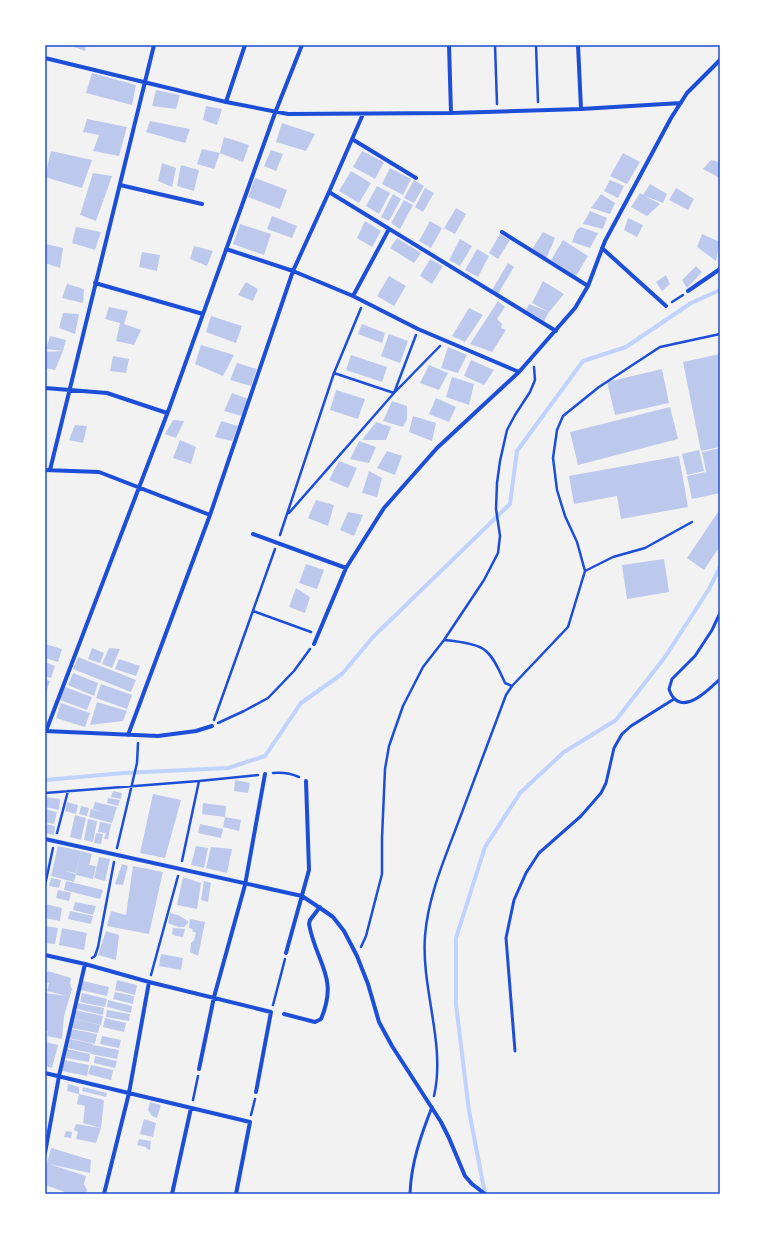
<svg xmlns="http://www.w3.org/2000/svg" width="765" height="1239" font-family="'DM Sans',sans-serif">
  <rect width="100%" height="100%" fill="#f2f2f2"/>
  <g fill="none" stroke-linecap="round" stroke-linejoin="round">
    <path stroke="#bfd3fe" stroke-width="4" d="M45 780 124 773 228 768 265 756 301 703 342 674 373 637 510 504 517 451 583 361 626 347 691 303 720 290
      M485 1194 469 1111 456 1004V938L485 847 520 793 564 752 616 720 665 657 709 589 720 567"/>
  </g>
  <path fill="#bdc9ec" d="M69 45H86L85 51Z
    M92 73 136 85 132 105 86 93Z
    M156 90 180 95 176 109 152 106Z
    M206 106 222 109 217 125 203 120Z
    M87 119 127 127 119 156 93 151 99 135 83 132Z
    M150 121 190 129 185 143 146 132Z
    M282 123 315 134 306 151 276 142Z
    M224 137 249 145 243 162 220 153 214 169 197 164 202 149 220 153Z
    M271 150 283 154 276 171 264 166Z
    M51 151 92 160 82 188 45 177Z
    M362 151 384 162 375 179 353 167Z
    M623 153 640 162 627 184 610 176Z
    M711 160 720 162V178L703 169Z
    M162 163 176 168 172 187 158 181Z
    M181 165 199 170 194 191 177 186Z
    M390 168 411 179 403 195 382 184Z
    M351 171 371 183 359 203 339 191Z
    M93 173 112 176 96 221 80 215Z
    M255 178 287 190 280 209 248 197Z
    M414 180 424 186 414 203 404 198Z
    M610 180 624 186 618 198 604 191Z
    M650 184 667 194 663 203 645 196 660 204 647 216 631 207 640 193 643 195Z
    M377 186 390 193 379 214 366 206Z
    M425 188 434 193 423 212 415 207Z
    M676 188 694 199 688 210 669 200Z
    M393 194 401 199 389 221 381 217Z
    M601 194 615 203 610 214 591 208Z
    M404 200 413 205 400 229 391 223Z
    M456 208 466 214 455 234 444 228Z
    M590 211 607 218 603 229 583 224Z
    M272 216 297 226 292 238 267 229Z
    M628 218 643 225 637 237 624 230Z
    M365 221 381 231 372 247 357 238Z
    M430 221 442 228 431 248 419 241Z
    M240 224 271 234 264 255 233 244Z
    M76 227 101 232 95 250 72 243Z
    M580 227 598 233 590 248 572 242 576 231Z
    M543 232 555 238 546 259 531 251Z
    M500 234 510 240 498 259 489 253Z
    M702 234 720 242 716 261 697 247Z
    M397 238 421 253 414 263 390 248Z
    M460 239 472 246 460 266 449 260Z
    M563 240 588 256 576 276 551 260Z
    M46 244 63 248 60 268 45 263V248Z
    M194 246 213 251 207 266 190 259Z
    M477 249 489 256 478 277 465 270Z
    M142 252 160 255 157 271 139 267Z
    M430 259 443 266 432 284 420 276Z
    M508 263 514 267 498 294 492 290Z
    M696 266 702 272 687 288 682 280Z
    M666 275 670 284 662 291 656 282Z
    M389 276 406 286 394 306 377 296Z
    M543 281 564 294 549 312 532 303Z
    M246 282 258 289 253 301 238 295Z
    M67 284 84 289 83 303 62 298Z
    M498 301 505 307 497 319 502 324 501 328 506 330 492 352 470 344Z
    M529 304 549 312 544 321 526 310Z
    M109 307 128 311 124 324 141 330 134 345 116 341 120 323 105 319Z
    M469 308 483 315 465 342 452 336Z
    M63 313 79 314 75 334 59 328Z
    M211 316 242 326 236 343 206 332Z
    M362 324 385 333 382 343 358 334Z
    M389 334 408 341 400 363 381 356Z
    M50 336 66 340 63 351 46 349Z
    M201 345 234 355 223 376 195 364Z
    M448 347 467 355 458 373 441 368Z
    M63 351 55 370 45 368V352Z
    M720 354V447L701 451 683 362Z
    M351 355 387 367 382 382 346 370Z
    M113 356 129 359 126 373 110 371Z
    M471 360 494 370 484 385 464 376Z
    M237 363 257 369 251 386 230 380Z
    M429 365 448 373 439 390 420 383Z
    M662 369 669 403 615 415 607 382Z
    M452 377 474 384 469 405 446 397Z
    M336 390 365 399 358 419 330 410Z
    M232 393 248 399 242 416 224 411Z
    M436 398 456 407 449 422 429 414Z
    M392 401 407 406V419L403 427 383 421Z
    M670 407 678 439 578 465 570 432Z
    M413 416 436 423 432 441 409 432Z
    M173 420 184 421 176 438 165 434Z
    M221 421 238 426 232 441 215 437Z
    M376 422 391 427 386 440H362Z
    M75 425 87 426 83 443 69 440Z
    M180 440 196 447 191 464 173 458Z
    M359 441 376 447 369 463 350 459Z
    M720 448V493L692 499 687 476 706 472 702 452Z
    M699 450 704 471 687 475 682 454Z
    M387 451 402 456 395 475 377 468Z
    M679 456 688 507 621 519 617 496 574 504 569 476Z
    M339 461 357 468 348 488 329 480Z
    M369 471 382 478 377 497 362 493Z
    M316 500 334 505 328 526 308 518Z
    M720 509V546L704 570 687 558Z
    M348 512 363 515 354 536 340 530Z
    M664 559 669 592 627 599 622 565Z
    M306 564 324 570 317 589 299 583Z
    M296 588 310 597 305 613 289 607Z
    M45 644 62 649 58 662 45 658Z
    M92 648 104 653 100 663 88 659Z
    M109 648 120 649 112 668 102 664Z
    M78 657 136 680 131 692 73 669Z
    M119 659 140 666 136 676 115 669Z
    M45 662 55 666 51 678 45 676Z
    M73 673 98 683 94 696 68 685Z
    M45 679 50 681 45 695Z
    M101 684 132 695 127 709 96 698Z
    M65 687 92 697 87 710 60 700Z
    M97 702 127 711 123 721 90 725Z
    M61 703 90 713 85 727 56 718Z
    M235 780 250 783 248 793 234 791Z
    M113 791 122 793 121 799 111 797Z
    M153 794 181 800 165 858 140 853Z
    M45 797 60 799 59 810 45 807Z
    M108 798 120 800 118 806 107 803Z
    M67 802 78 805 76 814 65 811Z
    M95 802 117 807 112 823 89 817 91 809 107 813 93 809Z
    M203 803 226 806 225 817 202 814Z
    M81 806 89 808 87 816 79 814Z
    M45 809 57 812 54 824 45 822Z
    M75 815 86 818 81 840 70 837Z
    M225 817 241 820 239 831 223 827Z
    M88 819 97 821 93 842 84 840Z
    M100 822 111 824 108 839H104L106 833 98 832Z
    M45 824 55 826 54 835 45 833Z
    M200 824 223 829 221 838 198 833Z
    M96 833 103 834 101 844 94 843Z
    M58 846 81 851 76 873 65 871 76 874 74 882 51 876Z
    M196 846 208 848 204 868 191 865Z
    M211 847 232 849 227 873 206 868Z
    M81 851 92 854 89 865 96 866 93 879 76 875Z
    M99 857 110 859 105 881 94 878Z
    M122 864 128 866 123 885 115 884Z
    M133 866 163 872 149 934 107 926 111 911 126 915Z
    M183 877 201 883 197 909 177 905Z
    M51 878 61 880 59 888 49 886Z
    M66 881 103 890 100 899 64 890Z
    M204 881 211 883 208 902 201 900Z
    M58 890 71 893 69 901 56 898Z
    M75 902 96 906 93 915 73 910Z
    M45 904 62 908 60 921 45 918Z
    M70 911 93 916 91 924 68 919Z
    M170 913 178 915 188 921V923L184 927H178L168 923Z
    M190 919 205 922 198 956 190 952 191 943 194 940 196 933 192 931 193 929 189 928Z
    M45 926 58 928 55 944 45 943Z
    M62 928 87 933 84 950 59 945Z
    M173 928 185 929 183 937 176 936 172 934Z
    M106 931 119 935 116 960 98 955Z
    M161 954 183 958 181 970 159 966Z
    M48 971 71 978 70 984 72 989 64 1016 62 1039 47 1036 48 1031 45 1030V993L67 996 47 991 49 983 45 982V977Z
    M117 980 137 985 135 995 115 990Z
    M83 981 109 987 107 996 81 990Z
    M115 992 134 996 133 1004 113 999Z
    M82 993 107 999 105 1007 80 1002Z
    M108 1000 132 1006 131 1013 107 1007Z
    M78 1003 104 1008 103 1015 77 1009Z
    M75 1010 103 1016 101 1025 74 1019Z
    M107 1010 130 1014 129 1021 106 1017Z
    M105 1018 126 1023 124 1032 103 1027Z
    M73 1019 100 1025 98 1033 71 1028Z
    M71 1029 97 1034 95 1044 69 1038Z
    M102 1036 121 1040 119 1048 100 1044Z
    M70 1039 93 1044 91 1053 68 1048Z
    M45 1042 58 1045 52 1068 45 1066Z
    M93 1045 119 1050 117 1059 91 1054Z
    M67 1049 90 1054 89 1062 66 1058Z
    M95 1056 117 1061 115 1068 94 1063Z
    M64 1060 89 1065 87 1076 62 1071Z
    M91 1065 113 1070 111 1080 88 1074Z
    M68 1084 79 1087V1094L67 1091Z
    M83 1087 107 1093 106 1097 82 1091Z
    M79 1094 104 1100 101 1128 83 1123 85 1106 77 1104Z
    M150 1102 161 1105 157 1118 152 1116 148 1110Z
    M144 1119 156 1123 153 1137 140 1134Z
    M76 1124 101 1128 96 1143 76 1139 78 1132 74 1130Z
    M66 1131 72 1132 71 1138 64 1137Z
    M139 1139 151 1141 150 1150 147 1149 146 1147 137 1145Z
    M51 1148 91 1160 90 1173 49 1164 86 1176 84 1184 87 1190 86 1194H65V1192L45 1185V1172Z"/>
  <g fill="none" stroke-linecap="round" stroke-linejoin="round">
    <path stroke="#1d4ed8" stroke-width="2.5" d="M495 45 497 104
      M536 45 538 102
      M672 302 683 295
      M334 373 394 393 416 335
      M289 513 394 393 440 346
      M280 535 334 373 361 308
      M585 571 613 557 645 548 692 522
      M253 611 311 632
      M444 640 484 580 498 553 500 536 496 509 497 483 500 461 507 430 515 415 530 392 535 380 534 367
      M214 720 275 549
      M218 723 244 711 268 698 294 671 310 649
      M273 773C282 772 290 773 299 777
      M45 793 199 781 258 775
      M57 833 68 791
      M117 848 137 763 138 743
      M182 861 199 781
      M45 885 53 848
      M361 947 366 936 382 874V838L385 769 389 746 403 706 423 667 444 640C455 641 479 644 486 651 495 659 500 672 505 683L512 686
      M92 958 95 956 98 947 114 862
      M151 975 178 876
      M273 1005 285 959
      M434 1096C446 1044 421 989 425 936 428 897 444 860 458 823 474 780 490 738 506 695L512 686 568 627 585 571 577 542 565 516 557 490 553 458 557 430 563 416 599 387 660 347 720 334
      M193 1100 198 1076
      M251 1115 255 1099"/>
    <path stroke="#1d4ed8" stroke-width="3" d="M720 613 712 630 695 656 672 679 669 689C670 692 671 695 673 697 686 714 710 688 720 679
      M515 1051 506 938 514 900 526 873 539 853 581 816 601 793 606 783 614 748 622 734 631 726 674 699
      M410 1194C411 1163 421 1135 432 1107"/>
    <path stroke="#1d4ed8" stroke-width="4" d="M449 45 451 113
      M578 45 581 109
      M45 58 226 102 288 114 451 113 581 109 681 103
      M226 102 245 45
      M352 139 416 178
      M120 185 202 204
      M329 192 556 331
      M502 232 588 286
      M602 248 666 306
      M226 249 293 271 353 296 418 329 519 372
      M95 283 203 314
      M688 291 720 269
      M353 296 389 229
      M45 388 107 393 167 413
      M45 470 99 472 210 515
      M50 470 154 45
      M253 534 346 568
      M314 644 346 568 384 508 437 448 519 372 575 308 588 286 605 241 671 118 687 93 720 60
      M45 731 158 736 196 731 212 726
      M46 731 169 409 275 113 302 45
      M128 735 210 515 293 271 329 192 363 114
      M45 839 302 896 326 912 333 917 344 931 357 956 368 984 379 1022 392 1046 441 1122 449 1138 465 1176 472 1184 485 1194
      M286 953 309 870 306 781
      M45 955 85 964 149 982 271 1012 256 1092
      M284 1014 315 1022 321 1019C339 977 316 963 309 924L310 920 320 907
      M199 1069 214 997 245 885 265 774
      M45 1073 250 1122 236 1194
      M45 1153 59 1076 85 964
      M104 1194 129 1093 149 982
      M172 1194 191 1108"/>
  </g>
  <rect width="765" height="1239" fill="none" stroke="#ffffff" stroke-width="92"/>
  <rect x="46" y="46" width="673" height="1147" fill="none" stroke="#1d4ed8" stroke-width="1.5"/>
</svg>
